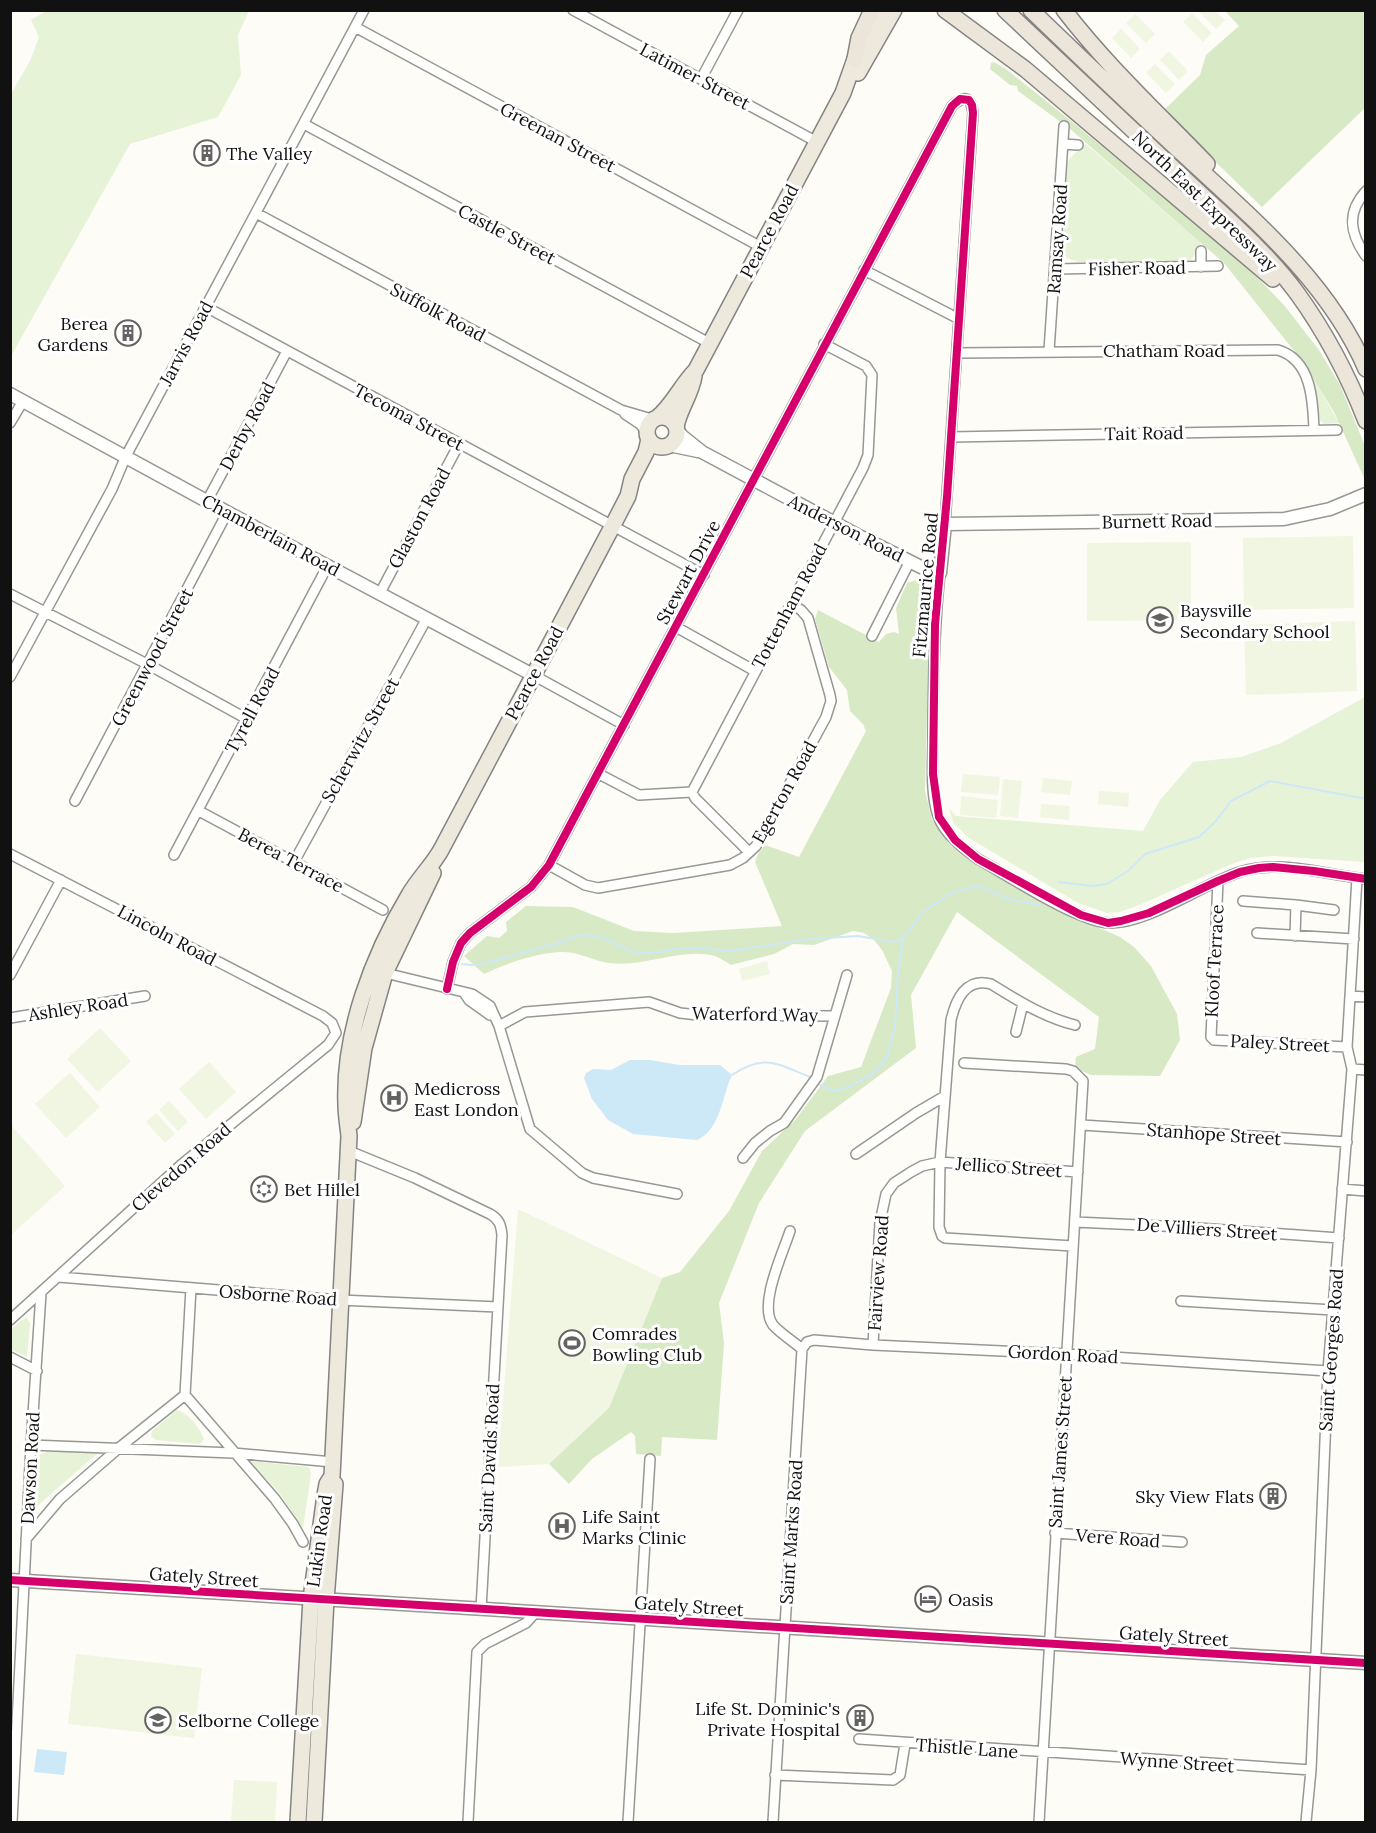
<svg xmlns="http://www.w3.org/2000/svg" width="1376" height="1833" font-family="Lora,serif">
  <rect width="100%" height="100%" fill="#fdfcf7"/>
  <path fill="#e7f3d7" d="M48 10 249 11 238 35 241 75 218 117 130 144 11 356V94L30 61 39 37 31 20Z
    M1086 144 1201 243 1192 259 1174 264 1079 262 1067 258 1061 250 1066 168C1070 153 1077 154 1086 144Z
    M1312 376 1339 423 1324 424 1320 420 1316 394Z
    M1365 697V862L1273 856 1251 858 1234 863 1137 906 1120 912 1107 913 1078 903 969 838 954 824 949 809 956 816 1143 831 1160 800 1193 762 1241 757 1281 743Z
    M26 1317 30 1323 27 1357 10 1349 11 1329Z
    M177 1410C187 1412 201 1429 204 1439L200 1444 156 1440 151 1436 152 1431Z
    M98 1451V1453L36 1507 38 1455 47 1452Z
    M249 1461 309 1467 311 1474 303 1528 278 1491Z"/>
  <path fill="#d8eac5" d="M1225 11H1365V108L1262 207 1163 111 1200 75 1206 55 1239 26Z
    M994 62 1006 69 1070 120 1225 248 1257 277 1284 305 1319 350 1340 385 1365 446V480L1334 412 1303 362 1224 263 1069 128 1018 91 1017 86 1010 85 990 69 991 63Z
    M916 580 927 584 930 594 925 791 932 819 949 844 982 868 1056 909 1120 937 1134 947 1151 966 1177 1014 1180 1040 1160 1076 1091 1075 1075 1068 1076 1057 1095 1049 1099 1017 957 912 911 995 916 1048 805 1131 759 1203 719 1303 724 1343 717 1440 662 1437 661 1456 636 1454 635 1436 631 1432 592 1459 569 1484 549 1464 609 1407 662 1278 680 1272 729 1211 762 1151 796 1119 828 1076 861 1067 891 988 892 971 882 950 874 940 864 933 853 931 814 945 793 944 774 954 731 965C726 962 720 958 715 956 682 947 643 968 609 963 591 960 578 951 559 952 532 954 509 963 484 974L464 956 487 936 499 938 507 931 506 922 526 906 573 907 634 931 673 933 782 926 755 862 758 854 765 845 799 857 866 731 863 724 850 711 847 690 829 667 815 619 818 610 879 642 886 634 894 632 899 634 896 608 907 583Z"/>
  <path fill="#f0f6e1" d="M1198 11H1215L1225 20 1216 29Z
    M1192 13 1212 33 1203 42 1183 22Z
    M1135 14 1155 34 1146 43 1126 23Z
    M1121 29 1140 49 1131 58 1112 38Z
    M1169 51 1188 71 1179 80 1160 60Z
    M1155 64 1175 84 1166 93 1146 73Z
    M1353 536 1354 608 1244 610 1243 538Z
    M1191 542V620L1087 621V543Z
    M1355 621 1357 691 1246 695 1244 625Z
    M963 774 1000 777 998 795 961 792Z
    M1043 778 1072 781 1070 795 1041 792Z
    M1003 779 1022 781 1018 818 1000 816Z
    M1099 791 1129 793 1128 807 1098 804Z
    M961 796 998 800 996 818 960 815Z
    M1041 804 1070 806 1069 820 1040 817Z
    M767 961 770 974 742 981 739 969Z
    M100 1028 131 1061 98 1092 67 1059Z
    M209 1062 236 1092 206 1119 179 1089Z
    M70 1073 100 1107 66 1138 35 1104Z
    M169 1101 188 1122 178 1131 159 1110Z
    M156 1113 175 1134 165 1143 146 1122Z
    M11 1125 65 1186 11 1235H10Z
    M518 1209 662 1278 609 1408 549 1464 498 1467Z
    M76 1654 202 1668 194 1738 68 1724Z
    M234 1780 277 1782 275 1822H231Z"/>
  <path fill="#cde8f7" d="M630 1060H650L680 1065H720L732 1075C722 1096 721 1129 697 1140L633 1134 608 1120 592 1099 584 1078 586 1073 593 1069 611 1070Z
    M37 1749 67 1752 64 1775 34 1772Z"/>
  <g fill="none" stroke-linecap="round" stroke-linejoin="round">
    <path stroke="#cde8f7" stroke-width="2" d="M1059 882 1092 886 1107 884 1128 871 1145 854 1199 837 1216 821 1231 801 1270 781 1366 799
      M462 964 471 965 486 963 562 942 580 935 599 937 634 952 652 953 676 949 702 948 729 951 810 939 858 936 894 942 903 938
      M732 1075C765 1053 777 1064 810 1077
      M820 1085 834 1091 848 1087 871 1075 886 1060 895 1027 898 974 903 938 923 912 953 892 979 886 1012 900 1041 905"/>
    <g stroke="#979795" stroke-width="12">
      <path id="minor" d="M573 10 817 142
        M355 27 761 247
        M701 79 738 10
        M304 124 709 343
        M1063 144 1078 145
        M1366 191C1346 213 1350 234 1366 256
        M256 213 621 410 655 420
        M1201 251V267
        M1055 269 1218 266
        M864 270 959 319
        M206 307 704 575
        M1049 351 1064 126
        M957 353 1278 350C1312 360 1313 402 1314 430
        M625 414 640 424 648 434
        M10 423 23 401
        M951 437 1337 430
        M207 501 287 351
        M940 573C934 628 933 683 933 738 933 763 930 792 938 816 945 835 963 848 978 859 1009 876 1076 921 1109 923 1148 924 1202 884 1240 872 1281 859 1324 875 1366 879
        M380 593 459 444
        M10 594 149 665 247 719
        M676 627 755 671
        M872 636 910 561
        M533 675 624 725
        M10 677 112 489 126 456 364 10
        M599 774 639 795 692 792 863 468 868 455 872 375 866 366 824 344
        M692 792 695 798 749 852
        M75 801 227 513
        M199 811 383 910
        M10 854 323 1016 332 1023 336 1033 328 1045 181 1165 10 1320
        M174 855 328 565
        M294 862 427 618
        M549 865 585 885 598 888 730 865 743 858 756 846 826 717 831 701 830 695 808 618 801 610 791 604
        M1218 881 1211 1037 1214 1040 1347 1047
        M1243 901 1296 905
        M1257 933 1354 939
        M1295 936 1296 905 1334 910
        M381 972 472 994 490 1006 499 1026 530 1129 582 1173 593 1178 677 1194
        M10 975 61 880
        M447 989 453 962 461 943 470 933 531 887 549 865 952 106C964 95 971 96 973 113L945 524
        M465 994 469 1000 490 1015
        M1350 996 1366 997
        M10 1018 145 996
        M499 1026 525 1012 649 1002 680 1013 698 1015 835 1016
        M1016 1032 1023 1004
        M964 1063 1066 1069 1073 1071 1083 1081 1039 1822
        M1352 1069 1366 1070
        M1082 1125 1347 1142
        M349 1151 415 1178 490 1214C499 1219 501 1225 502 1235L481 1609
        M856 1154 916 1113 945 1096
        M743 1158 755 1143 770 1131 784 1123 817 1077 847 975
        M1342 1189 1366 1191
        M1075 1222 1184 1227 1339 1238
        M790 1231C783 1253 758 1305 773 1325 781 1334 793 1341 802 1349
        M1073 1246 945 1238 942 1236 939 1227 940 1162 951 1020C956 999 966 977 991 984 1017 1000 1043 1017 1075 1025
        M59 1277 340 1300 498 1307
        M1181 1301 1333 1310
        M873 1345 880 1222 886 1194 894 1183 911 1172 922 1166 940 1162 1078 1172
        M802 1349 807 1342 814 1340 873 1345 1066 1354 1328 1371
        M10 1357 37 1371
        M185 1395 191 1288
        M31 1445 233 1453 333 1462
        M1055 1533 1182 1542
        M26 1539 60 1499 120 1447 185 1395 275 1499 293 1524 303 1542
        M859 1739 1311 1770
        M775 1775 893 1780 900 1775 905 1744
        M12 1822 31 1445 41 1293
        M468 1822 477 1652 485 1644 526 1623 536 1612
        M628 1822 650 1459
        M773 1822 802 1349
        M1306 1822 1311 1770 1328 1371 1352 1069 1347 1047 1357 878"/>
    </g>
    <g stroke="#979795" stroke-width="15">
      <path id="tertiary" d="M10 394 258 529 533 675
        M676 429 682 436 702 452 861 537 921 567 940 573 945 524 1284 519 1330 509 1366 494
        M669 445 698 451
        M10 1580 1366 1663"/>
    </g>
    <g stroke="#858482" stroke-width="18">
      <path id="primary" d="M858 73 894 10
        M647 432a15 15 0 1 1 30 0a15 15 0 1 1-30 0Z
        M657 418C673 405 681 385 696 370L843 93 855 59 880 10
        M676 427C679 409 691 395 694 376
        M353 1122 364 1048 385 973 433 873
        M298 1822 311 1599 325 1495 327 1484 332 1476 349 1136C348 1126 346 1115 346 1104 343 1033 373 955 409 895 418 879 432 866 441 850L612 527 628 496 632 479 646 452 649 439
        M314 1822 326 1600 335 1484"/>
    </g>
    <g stroke="#858482" stroke-width="18">
      <path id="trunk" d="M945 10 1025 69 1273 279
        M1005 10C1066 68 1127 125 1188 182 1225 217 1267 252 1297 293 1326 333 1348 375 1366 421
        M1031 10C1082 59 1132 107 1184 155 1251 217 1329 282 1366 369
        M1064 10C1107 66 1158 113 1207 164
        M855 59 859 38 872 10"/>
    </g>
    <use href="#minor" stroke="#fffffe" stroke-width="9"/>
    <use href="#tertiary" stroke="#fffffe" stroke-width="12"/>
    <use href="#primary" stroke="#ede9dc" stroke-width="15"/>
    <use href="#trunk" stroke="#ece5da" stroke-width="15"/>
    <g stroke="#fff" stroke-width="11">
      <path id="cycleway" d="M447 989 453 962 461 943 470 933 531 887 549 865 952 106 960 99 969 100 972 105 973 113 947 497 935 624 933 774 939 817 955 840 978 859 1081 915 1108 923 1121 921 1149 913 1218 881 1240 872 1259 868 1273 867 1314 871 1366 879
        M10 1580 1366 1663"/>
    </g>
    <use href="#cycleway" stroke="#d6006c" stroke-width="8"/>
  </g>
  <defs>
    <g id="building-ring" transform="scale(1.35)"><circle r="9.5" fill="#fff" stroke="#646362" stroke-width="1.5"/><path d="M-4-6H4V6H1V3H-1V6H-4ZM-2.5-4.3h1.7v1.8h-1.7ZM.8-4.3h1.7v1.8H.8ZM-2.5-1h1.7V.8h-1.7ZM.8-1h1.7V.8H.8Z" fill="#646362"/></g>
    <g id="school-ring" transform="scale(1.35)"><circle r="9.5" fill="#fff" stroke="#646362" stroke-width="1.5"/><path d="M0-5L7-2L0 1L-7-2ZM-4 1L0 2.5L4 1V4Q0 6-4 4Z" fill="#646362"/></g>
    <g id="hospital-ring" transform="scale(1.35)"><circle r="9.5" fill="#fff" stroke="#646362" stroke-width="1.5"/><path d="M-5-5h3v3.5h4V-5h3V5h-3V1.5h-4V5h-3Z" fill="#646362"/></g>
    <g id="synagogue-ring" transform="scale(1.35)"><circle r="9.5" fill="#fff" stroke="#646362" stroke-width="1.5"/><path d="M0-6.5L5.6 3.2H-5.6ZM0 6.5L5.6-3.2H-5.6Z" fill="#646362"/></g>
    <g id="stadium-ring" transform="scale(1.35)"><circle r="9.5" fill="#fff" stroke="#646362" stroke-width="1.5"/><path d="M0-5a6.5 5 0 1 0 0 10a6.5 5 0 1 0 0-10ZM-3.5-1.8h7v3.6h-7Z" fill="#646362"/></g>
    <g id="hotel-ring" transform="scale(1.35)"><circle r="9.5" fill="#fff" stroke="#646362" stroke-width="1.5"/><path d="M-6-4.5h1.5V1H6V5H4.5V3h-9V5H-6ZM-4 0a1.8 1.8 0 1 1 3.6 0ZM.5 0V-2.5h3Q6-2.5 6 0Z" fill="#646362"/></g>
  </defs>
  <g fill-rule="evenodd">
    <use href="#building-ring" x="207" y="153"/>
    <use href="#building-ring" x="128" y="333"/>
    <use href="#school-ring" x="1160" y="620"/>
    <use href="#hospital-ring" x="394" y="1098"/>
    <use href="#synagogue-ring" x="264" y="1189"/>
    <use href="#stadium-ring" x="572" y="1343"/>
    <use href="#building-ring" x="1273" y="1496"/>
    <use href="#hospital-ring" x="562" y="1526"/>
    <use href="#hotel-ring" x="928" y="1599"/>
    <use href="#building-ring" x="860" y="1718"/>
    <use href="#school-ring" x="158" y="1720"/>
  </g>
  <g text-anchor="middle" dominant-baseline="central" stroke-width="6" stroke-linejoin="round" paint-order="stroke">
    <g font-size="18" fill="#111" stroke="#fff">
      <text transform="translate(695 76) rotate(28)">Latimer Street</text>
      <text transform="translate(558 137) rotate(28)">Greenan Street</text>
      <text transform="translate(1205 201) rotate(44)">North East Expressway</text>
      <text transform="translate(769 231) rotate(-62)">Pearce Road</text>
      <text transform="translate(507 234) rotate(28)">Castle Street</text>
      <text transform="translate(1057 239) rotate(-86)">Ramsay Road</text>
      <text transform="translate(1137 268) rotate(-1)">Fisher Road</text>
      <text transform="translate(438 312) rotate(28)">Suffolk Road</text>
      <text transform="translate(186 343) rotate(-62)">Jarvis Road</text>
      <text x="1164" y="350">Chatham Road</text>
      <text transform="translate(409 417) rotate(28)">Tecoma Street</text>
      <text transform="translate(247 426) rotate(-62)">Derby Road</text>
      <text transform="translate(1144 433) rotate(-1)">Tait Road</text>
      <text transform="translate(419 518) rotate(-62)">Glaston Road</text>
      <text transform="translate(1157 521) rotate(-1)">Burnett Road</text>
      <text transform="translate(846 528) rotate(27)">Anderson Road</text>
      <text transform="translate(271 535) rotate(28)">Chamberlain Road</text>
      <text transform="translate(688 572) rotate(-62)">Stewart Drive</text>
      <text transform="translate(925 585) rotate(-85)">Fitzmaurice Road</text>
      <text transform="translate(789 606) rotate(-62)">Tottenham Road</text>
      <text transform="translate(152 657) rotate(-62)">Greenwood Street</text>
      <text transform="translate(534 673) rotate(-62)">Pearce Road</text>
      <text transform="translate(252 710) rotate(-62)">Tyrell Road</text>
      <text transform="translate(360 740) rotate(-61)">Scherwitz Street</text>
      <text transform="translate(784 792) rotate(-61)">Egerton Road</text>
      <text transform="translate(291 860) rotate(28)">Berea Terrace</text>
      <text transform="translate(167 935) rotate(28)">Lincoln Road</text>
      <text transform="translate(1214 961) rotate(-87)">Kloof Terrace</text>
      <text transform="translate(78 1007) rotate(-9)">Ashley Road</text>
      <text transform="translate(755 1014) rotate(1)">Waterford Way</text>
      <text transform="translate(1280 1043) rotate(3)">Paley Street</text>
      <text transform="translate(1214 1134) rotate(4)">Stanhope Street</text>
      <text transform="translate(181 1167) rotate(-41)">Clevedon Road</text>
      <text transform="translate(1009 1167) rotate(4)">Jellico Street</text>
      <text transform="translate(1207 1229) rotate(4)">De Villiers Street</text>
      <text transform="translate(878 1273) rotate(-86)">Fairview Road</text>
      <text transform="translate(278 1295) rotate(4)">Osborne Road</text>
      <text transform="translate(1331 1350) rotate(-86)">Saint Georges Road</text>
      <text transform="translate(1063 1354) rotate(3)">Gordon Road</text>
      <text transform="translate(1060 1452) rotate(-86)">Saint James Street</text>
      <text transform="translate(489 1458) rotate(-87)">Saint Davids Road</text>
      <text transform="translate(30 1468) rotate(-87)">Dawson Road</text>
      <text transform="translate(791 1532) rotate(-86)">Saint Marks Road</text>
      <text transform="translate(1118 1538) rotate(4)">Vere Road</text>
      <text transform="translate(319 1541) rotate(-82)">Lukin Road</text>
      <text transform="translate(204 1577) rotate(4)">Gately Street</text>
      <text transform="translate(689 1606) rotate(4)">Gately Street</text>
      <text transform="translate(1174 1636) rotate(4)">Gately Street</text>
      <text transform="translate(967 1748) rotate(4)">Thistle Lane</text>
      <text transform="translate(1177 1762) rotate(4)">Wynne Street</text>
    </g>
    <g font-size="18" fill="#111" stroke="#fff" text-anchor="start">
      <text x="226" y="153">The Valley</text>
      <text x="108" y="323" text-anchor="end">Berea<tspan x="108" dy="21">Gardens</tspan></text>
      <text x="1180" y="610">Baysville<tspan x="1180" dy="21">Secondary School</tspan></text>
      <text x="414" y="1088">Medicross<tspan x="414" dy="21">East London</tspan></text>
      <text x="284" y="1189">Bet Hillel</text>
      <text x="592" y="1333">Comrades<tspan x="592" dy="21">Bowling Club</tspan></text>
      <text x="1254" y="1496" text-anchor="end">Sky View Flats</text>
      <text x="582" y="1516">Life Saint<tspan x="582" dy="21">Marks Clinic</tspan></text>
      <text x="948" y="1599">Oasis</text>
      <text x="840" y="1708" text-anchor="end">Life St. Dominic's<tspan x="840" dy="21">Private Hospital</tspan></text>
      <text x="178" y="1720">Selborne College</text>
    </g>
  </g>
  <rect width="1376" height="1833" fill="none" stroke="#111111" stroke-width="24"/>
</svg>
